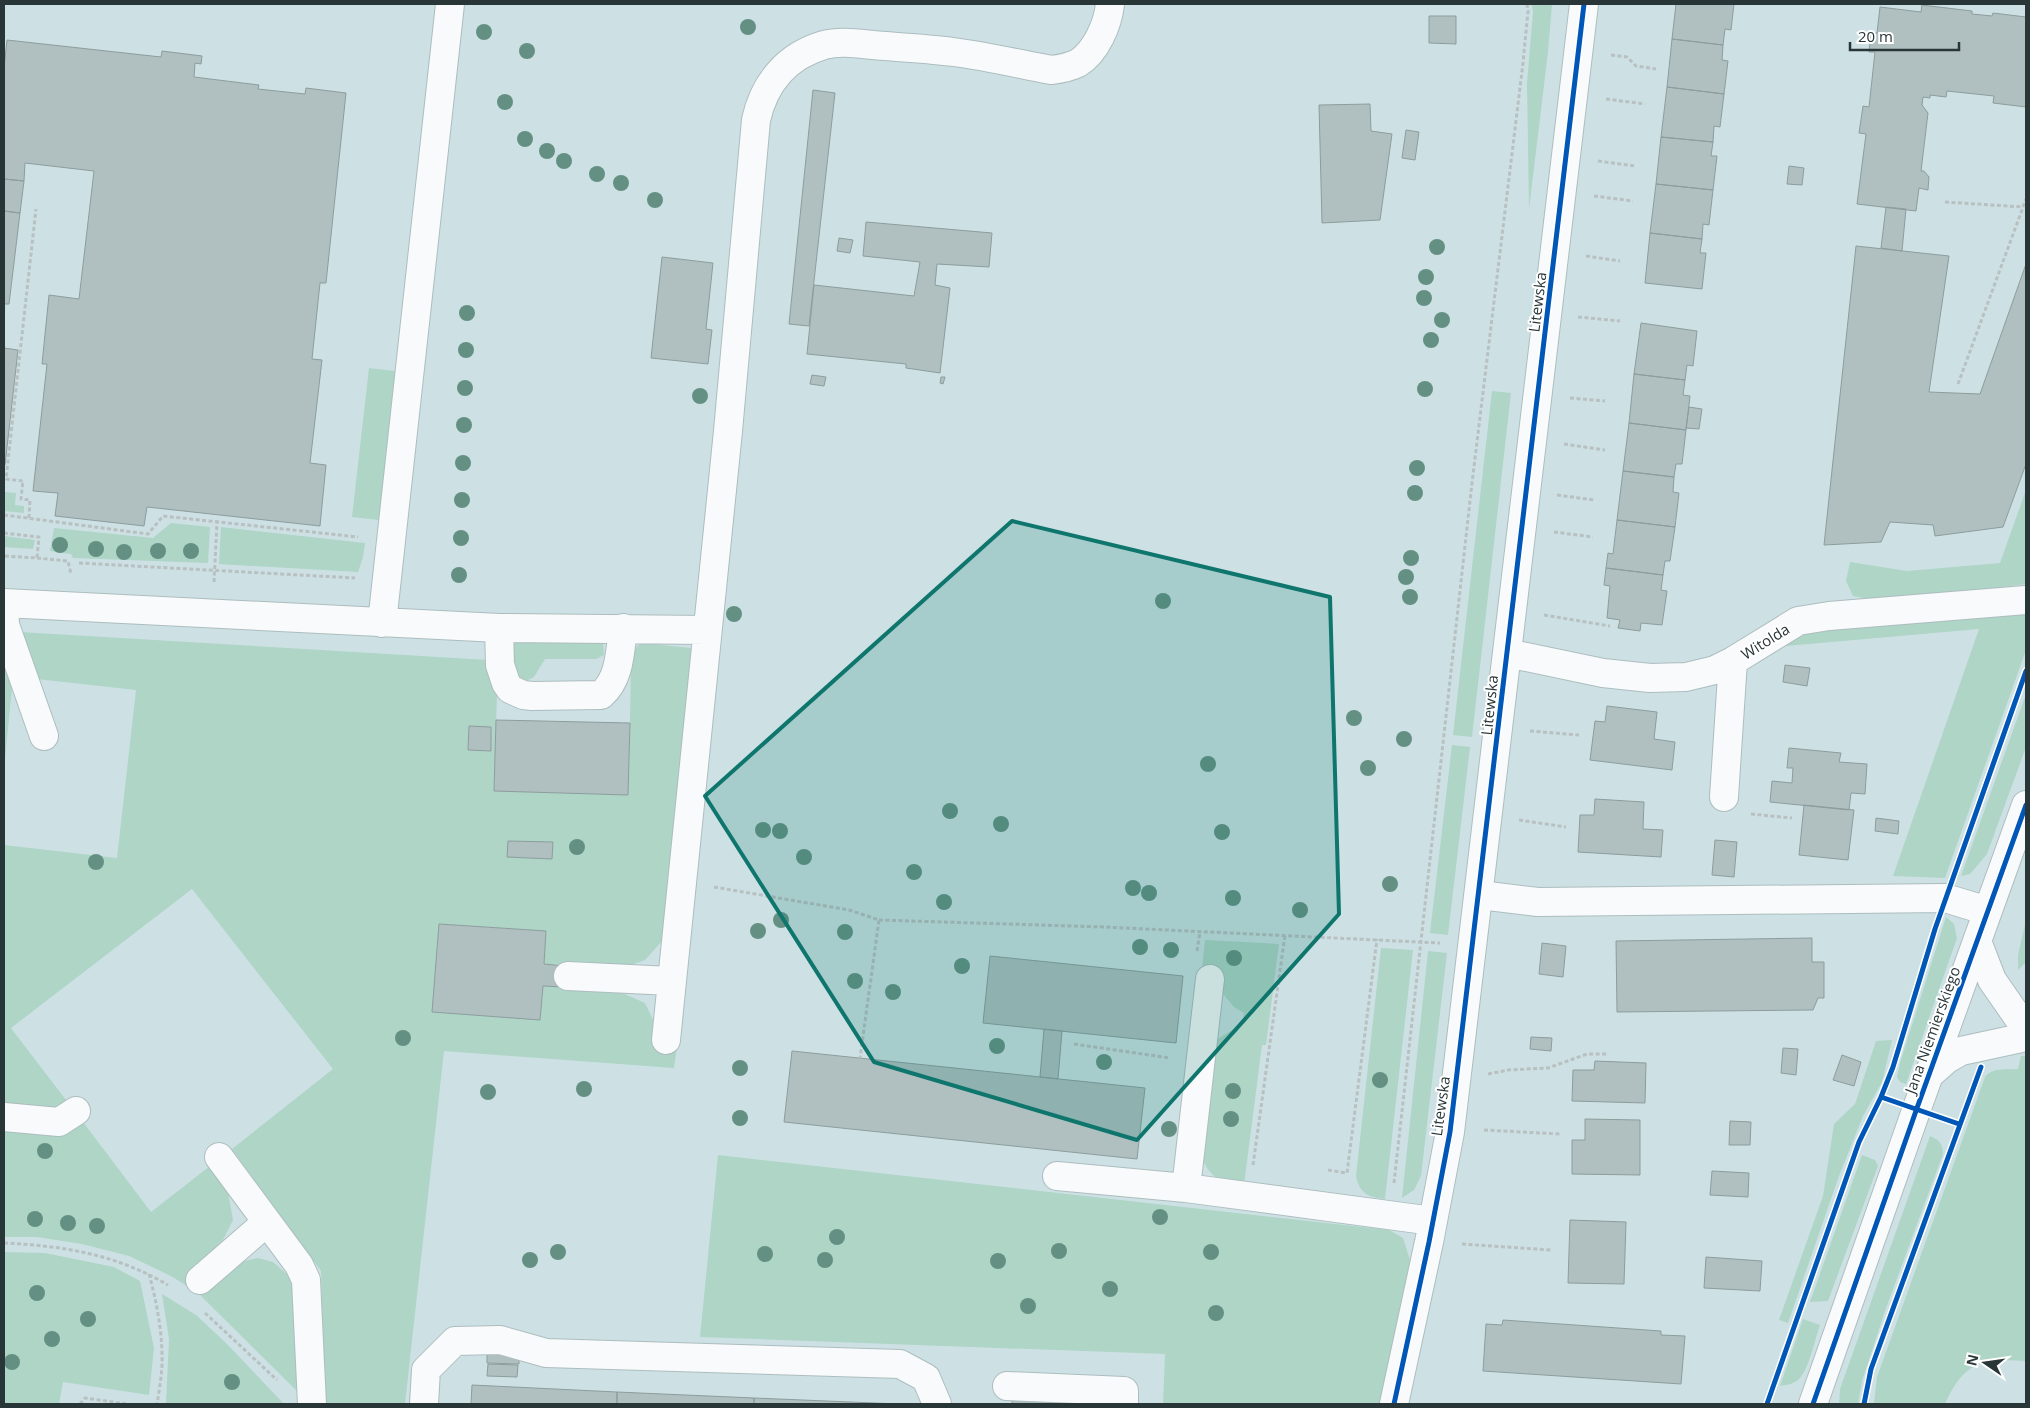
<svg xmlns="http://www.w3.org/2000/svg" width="2030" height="1408" font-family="'Open Sans',sans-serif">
  <rect width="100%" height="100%" fill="#cde1e4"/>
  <path fill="#aed5c6" d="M1532 4H1552L1548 52 1529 209 1527 83 1533 12Z
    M369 368 395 371 379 520 352 517Z
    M1492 391 1511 393 1472 737 1453 735Z
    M2026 490V584L1871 604 1869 599 1853 596 1846 581 1850 562 1907 571 2000 563Z
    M4 492 16 493 15 505 24 506V513L4 511Z
    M171 523 210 527 208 563 73 558 71 554 50 551 54 528 153 538Z
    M221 527 365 543 363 557 358 572 219 564Z
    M4 536 35 540 33 549 4 547Z
    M2026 614V650L1945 878 1893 876 1979 629 1776 647 1806 632Z
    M20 632 488 660 497 694 494 791 630 723 631 658 637 646 643 643 691 648 694 654 664 939 645 960 622 968 544 964 546 931 439 924 432 1012 543 986 613 989 645 1003 657 1028 677 1046 674 1068 444 1051 405 1404H325L321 1271 232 1149 333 1069 192 889 11 1028 69 1104 56 1114 4 1109V845L117 858 136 690 37 679Z
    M519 638 603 642 604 655 596 659H545L534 677 524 682 514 678 510 649Z
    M4 645 13 677 4 769Z
    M2026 694V747L1987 854 1970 874 1961 876Z
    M1452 745 1470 747 1448 935 1430 933Z
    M1946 917 1954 924 1957 938 1906 1084 1900 1082 1897 1077 1900 1063Z
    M2026 920V962L2018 970V955Z
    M1205 940 1279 944 1266 1045H1262L1244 1185C1217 1182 1211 1178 1199 1153L1211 1043 1242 1024 1244 1013 1234 1007 1202 969Z
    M1381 948 1413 950 1385 1199C1368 1197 1360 1194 1356 1176Z
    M1428 951 1447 953 1421 1176 1414 1190 1402 1198Z
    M1892 1040 1882 1082 1863 1116 1839 1176 1788 1323 1779 1320 1823 1196 1834 1124 1855 1104 1876 1041Z
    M2021 1056H2026V1361C1983 1358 1964 1361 1945 1404L1874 1403 1877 1377 1985 1077C1992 1067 2007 1070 2018 1069Z
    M80 1118 151 1212 210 1166 228 1192 233 1220 223 1240 190 1272 258 1258 273 1262 289 1276 296 1298 298 1392 198 1293 171 1276 129 1256 82 1244 37 1237H4V1127Z
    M1930 1136C1939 1140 1943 1143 1943 1154L1885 1311 1862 1381 1858 1404H1839L1840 1389Z
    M718 1155 1389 1230 1403 1238 1410 1260 1381 1404H1163L1165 1354 700 1337Z
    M1862 1155 1875 1160 1878 1166 1828 1301 1810 1302Z
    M4 1252 45 1253 114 1267 140 1281 154 1348 149 1395 63 1382 59 1404H4Z
    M162 1294 196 1315 227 1344 284 1404H166L169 1339Z
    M1803 1319 1820 1325C1815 1338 1809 1371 1798 1380 1793 1384 1786 1385 1780 1386Z"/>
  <path fill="#b0c0c0" stroke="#8d9d9d" d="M1676 4H1734L1731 30 1725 29 1723 45 1672 39Z
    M1922 5 1972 11V14L1992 16 1993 13 2026 17V107L1993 103 1994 96 1947 91 1946 97 1930 95V98L1923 97 1922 105 1928 113 1921 171H1924L1929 177 1928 190 1919 188 1916 211 1857 204 1866 134 1859 133 1863 106 1869 107 1875 52H1869L1871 33H1877L1880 7 1921 12Z
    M1429 16H1456V44L1429 43Z
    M1672 39 1723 45 1722 60 1728 61 1724 94 1667 87Z
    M7 40 161 57 162 51 202 56 201 64 195 63 194 77 259 85 258 89 305 94 306 88 346 93 326 283H320L312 359 322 360 310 463 326 465 320 526 147 507 144 526 55 516 58 493 33 491 47 364H42L49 295 79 299 94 171 25 163 24 181 4 179V68Z
    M1667 87 1724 94 1720 127 1714 126 1713 142 1661 137Z
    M813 90 835 93 809 326 789 324Z
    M1370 104 1371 131 1392 134 1380 220 1322 223 1319 105Z
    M1406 130 1419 132 1415 160 1402 158Z
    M1661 137 1713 142 1711 156H1717L1713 190 1656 184Z
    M1789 166 1804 168 1802 185 1787 184Z
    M4 179 24 181 20 213 4 211Z
    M1656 184 1713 190 1709 225 1703 224 1702 239 1650 233Z
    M1886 207 1906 209 1902 251 1881 248Z
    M4 211 20 213 9 304H4Z
    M866 222 992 233 989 267 937 264 935 285 950 288 940 373 906 368V364L807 354 814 285 914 296 920 262 863 256Z
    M1650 233 1702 239 1700 253H1706L1702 289 1645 283Z
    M839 238 853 240 850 253 837 251Z
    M1856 246 1949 256 1929 392 1980 394 2026 264V464L2003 527 1935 536 1933 525 1890 522 1881 542 1824 545Z
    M662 257 713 263 706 329 712 330 708 364 651 358Z
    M1641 323 1697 331 1693 366 1687 365 1685 380 1634 374Z
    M4 348 18 350 5 465H4Z
    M1634 374 1685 380 1683 395 1690 396 1686 430 1629 423Z
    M812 375 826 377 824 386 810 384Z
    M941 377H945L943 384 940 383Z
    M1689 407 1702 409 1699 429 1686 428Z
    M1629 423 1686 430 1682 464H1676L1674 477 1623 471Z
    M1623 471 1674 477 1673 492 1679 493 1675 527 1617 520Z
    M1617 520 1675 527 1670 561H1665L1663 575 1606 568 1608 553 1613 554Z
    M1606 568 1663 575 1661 590 1667 591 1662 625 1641 623 1640 631 1618 628 1620 620 1607 618 1610 586 1604 585Z
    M1785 665 1810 668 1807 686 1783 682Z
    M1607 706 1657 712 1654 739 1675 742 1672 770 1590 760 1595 721 1605 722Z
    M496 720 630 723 628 795 494 791Z
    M469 726 491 727V751L468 750Z
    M1789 748 1841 753 1839 762 1867 764 1865 794 1851 793 1849 810 1770 802 1772 781 1792 783 1793 768H1787Z
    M1595 799 1644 802 1643 829 1663 830 1661 857 1578 852 1580 815H1594Z
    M1804 805 1854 810 1848 860 1799 855Z
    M1876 818 1899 821 1898 834 1875 831Z
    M1715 840 1737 842 1734 877 1712 875Z
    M508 841 553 842 552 859 507 857Z
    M439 924 546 931 544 964 565 966 563 987 543 986 540 1020 432 1012Z
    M1812 938V962H1824V998H1818L1813 1010 1617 1012 1616 941Z
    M1542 943 1566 946 1563 977 1539 974Z
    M990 956 1183 976 1176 1043 983 1023Z
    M1044 1029 1062 1031 1058 1079 1040 1077Z
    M1531 1037 1552 1038 1551 1051 1530 1049Z
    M1783 1048 1798 1049 1796 1075 1781 1073Z
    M792 1051 1145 1088 1137 1159 784 1122Z
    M1842 1055 1861 1062 1854 1086 1833 1080Z
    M1595 1061 1646 1063 1645 1103 1572 1101 1573 1070H1594Z
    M1585 1119 1640 1120V1175L1572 1174V1140H1585Z
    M1730 1121 1751 1122 1750 1145H1729Z
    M1712 1171 1749 1173 1748 1197 1710 1195Z
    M1570 1220 1626 1222 1624 1284 1568 1283Z
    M1706 1257 1762 1261 1760 1291 1704 1288Z
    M1503 1320 1661 1331V1335L1685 1336 1681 1384 1483 1371 1486 1324 1502 1325Z
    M487 1351 519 1352V1364L487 1363Z
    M488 1364 518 1365 517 1377 487 1376Z
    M472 1385 617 1392V1404H471Z
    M617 1392 754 1398V1404H617Z
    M754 1398 899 1404H754Z
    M1012 1398 1073 1401V1404H1012Z"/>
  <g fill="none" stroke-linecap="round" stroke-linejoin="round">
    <g stroke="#adbdbf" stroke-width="30">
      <path id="minor" d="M4 603 499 628 707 630
        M4 603 5 625 44 736
        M382 623 450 4
        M499 628 500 665 506 683 510 689 523 695 532 696 601 695C620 679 620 652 623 628
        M1507 653 1603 673 1650 678 1686 677 1715 670 1733 661 1798 621 1829 616 2026 600
        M1724 797 1733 661
        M1480 895 1538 902 1945 898 1988 911
        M1977 941 1992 980 2026 1029
        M568 976 671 981
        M666 1040 728 431 756 120C764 84 786 56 824 45 843 40 865 45 885 46 908 48 931 49 953 52 986 56 1019 64 1051 70 1060 69 1070 67 1078 63 1096 52 1108 24 1110 4
        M1930 1074 1947 1059 1961 1051 2026 1037
        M4 1117 59 1122 76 1111
        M219 1157 299 1265 306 1280 312 1404
        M1057 1176 1186 1188 1433 1221
        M1186 1188 1210 979
        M200 1280 267 1222
        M1007 1386 1124 1391V1404
        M424 1404 426 1370 455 1341 500 1340 546 1353 900 1364 926 1378 937 1404
        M1394 1404 1429 1242 1450 1132 1584 4
        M1813 1404 1917 1108 2026 805"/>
    </g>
    <path stroke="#b9c0c1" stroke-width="3" stroke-dasharray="4 2.5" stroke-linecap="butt" d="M1611 55 1627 57 1636 66 1656 69
      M1606 99 1645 104
      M1598 161 1635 166
      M1594 196 1633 201
      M1945 202 2023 207
      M1586 256 1620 261
      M1578 317 1620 321
      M1958 384 2026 199
      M1570 398 1605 401
      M1564 444 1605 450
      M1557 495 1594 500
      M4 515 148 534 163 516 358 537
      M29 518 30 500 21 499 23 481 6 479 36 209
      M1554 532 1593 537
      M4 533 39 537 37 558 4 556
      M37 558 68 561 71 574
      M79 563 355 578
      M214 582 217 522
      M1544 615 1610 626
      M1530 731 1579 735
      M1751 814 1792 818
      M1519 820 1566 827
      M714 887 849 910 879 920 860 1058
      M879 920 1104 927 1440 943
      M1197 951 1200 932
      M1074 1044 1170 1058
      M1488 1074 1508 1070 1548 1068 1587 1054H1608
      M1484 1130 1560 1134
      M1253 1165 1285 935
      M1328 1170 1347 1173 1377 939
      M1394 1183 1472 483 1523 63 1528 11 1527 4
      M4 1243C64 1246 115 1254 168 1285
      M1462 1244 1551 1250
      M149 1274C157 1303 163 1335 162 1366 161 1379 159 1392 157 1404
      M205 1313 277 1380
      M80 1404 85 1398 127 1404"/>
    <use href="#minor" stroke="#f8fafb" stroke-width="28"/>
    <g stroke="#fff" stroke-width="8">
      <path id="cycleway" d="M1881 1097 1959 1124
        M1394 1404 1429 1242 1450 1132 1584 4
        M1767 1404 1859 1142 1881 1097 1893 1067 1935 929 2026 671
        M1813 1404 1917 1108 2026 805
        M1864 1404 1871 1369 1981 1067"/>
    </g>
    <use href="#cycleway" stroke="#0057b8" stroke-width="5"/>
  </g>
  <g fill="#649083">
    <circle cx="748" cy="27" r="8"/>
    <circle cx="484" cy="32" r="8"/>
    <circle cx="527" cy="51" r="8"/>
    <circle cx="505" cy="102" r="8"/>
    <circle cx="525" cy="139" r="8"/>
    <circle cx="547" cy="151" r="8"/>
    <circle cx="564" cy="161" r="8"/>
    <circle cx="597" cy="174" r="8"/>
    <circle cx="621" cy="183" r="8"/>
    <circle cx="655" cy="200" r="8"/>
    <circle cx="1437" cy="247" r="8"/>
    <circle cx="1426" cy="277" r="8"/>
    <circle cx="1424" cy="298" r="8"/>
    <circle cx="467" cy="313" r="8"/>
    <circle cx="1442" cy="320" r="8"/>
    <circle cx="1431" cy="340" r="8"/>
    <circle cx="466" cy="350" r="8"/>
    <circle cx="465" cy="388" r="8"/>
    <circle cx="1425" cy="389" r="8"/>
    <circle cx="700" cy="396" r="8"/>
    <circle cx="464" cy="425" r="8"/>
    <circle cx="463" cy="463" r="8"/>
    <circle cx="1417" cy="468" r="8"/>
    <circle cx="1415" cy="493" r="8"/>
    <circle cx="462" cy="500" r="8"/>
    <circle cx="461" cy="538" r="8"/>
    <circle cx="60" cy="545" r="8"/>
    <circle cx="96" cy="549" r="8"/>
    <circle cx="158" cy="551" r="8"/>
    <circle cx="191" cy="551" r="8"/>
    <circle cx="124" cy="552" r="8"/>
    <circle cx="1411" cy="558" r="8"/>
    <circle cx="459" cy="575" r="8"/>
    <circle cx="1406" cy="577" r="8"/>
    <circle cx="1410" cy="597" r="8"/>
    <circle cx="1163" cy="601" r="8"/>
    <circle cx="734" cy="614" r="8"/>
    <circle cx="1354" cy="718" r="8"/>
    <circle cx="1404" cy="739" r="8"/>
    <circle cx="1208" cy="764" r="8"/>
    <circle cx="1368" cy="768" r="8"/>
    <circle cx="950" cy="811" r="8"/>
    <circle cx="1001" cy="824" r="8"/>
    <circle cx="763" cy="830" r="8"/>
    <circle cx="780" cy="831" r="8"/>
    <circle cx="1222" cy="832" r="8"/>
    <circle cx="577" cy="847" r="8"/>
    <circle cx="804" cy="857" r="8"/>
    <circle cx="96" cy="862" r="8"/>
    <circle cx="914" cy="872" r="8"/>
    <circle cx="1390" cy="884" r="8"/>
    <circle cx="1133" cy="888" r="8"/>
    <circle cx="1149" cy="893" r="8"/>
    <circle cx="1233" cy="898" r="8"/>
    <circle cx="944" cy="902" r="8"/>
    <circle cx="1300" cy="910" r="8"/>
    <circle cx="781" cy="920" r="8"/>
    <circle cx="758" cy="931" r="8"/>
    <circle cx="845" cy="932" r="8"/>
    <circle cx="1140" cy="947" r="8"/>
    <circle cx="1171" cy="950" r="8"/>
    <circle cx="1234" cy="958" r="8"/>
    <circle cx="962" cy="966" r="8"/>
    <circle cx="855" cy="981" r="8"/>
    <circle cx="893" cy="992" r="8"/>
    <circle cx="403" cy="1038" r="8"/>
    <circle cx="997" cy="1046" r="8"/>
    <circle cx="1104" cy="1062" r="8"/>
    <circle cx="740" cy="1068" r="8"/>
    <circle cx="1380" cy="1080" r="8"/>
    <circle cx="584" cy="1089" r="8"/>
    <circle cx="1233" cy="1091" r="8"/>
    <circle cx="488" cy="1092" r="8"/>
    <circle cx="740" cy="1118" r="8"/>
    <circle cx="1231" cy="1119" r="8"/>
    <circle cx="1169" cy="1129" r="8"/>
    <circle cx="45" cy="1151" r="8"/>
    <circle cx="1160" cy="1217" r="8"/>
    <circle cx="35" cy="1219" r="8"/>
    <circle cx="68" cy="1223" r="8"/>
    <circle cx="97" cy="1226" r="8"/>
    <circle cx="837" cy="1237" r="8"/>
    <circle cx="1059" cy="1251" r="8"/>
    <circle cx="558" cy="1252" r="8"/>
    <circle cx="1211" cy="1252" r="8"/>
    <circle cx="765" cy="1254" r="8"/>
    <circle cx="530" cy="1260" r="8"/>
    <circle cx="825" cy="1260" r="8"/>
    <circle cx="998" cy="1261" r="8"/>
    <circle cx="1110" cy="1289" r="8"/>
    <circle cx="37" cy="1293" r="8"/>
    <circle cx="1028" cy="1306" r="8"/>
    <circle cx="1216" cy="1313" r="8"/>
    <circle cx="88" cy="1319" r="8"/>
    <circle cx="52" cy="1339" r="8"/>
    <circle cx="12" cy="1362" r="8"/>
    <circle cx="232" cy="1382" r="8"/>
  </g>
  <path fill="#0f766e" fill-opacity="0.2" stroke="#0f766e" stroke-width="4" stroke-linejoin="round" d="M1012 521 1330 597 1339 914 1137 1140 874 1062 705 796Z"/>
  <g text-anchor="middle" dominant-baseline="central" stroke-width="4" stroke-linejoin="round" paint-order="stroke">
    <g font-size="15" fill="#283638" stroke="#fff">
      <text transform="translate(1537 302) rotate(-83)">Litewska</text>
      <text transform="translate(1765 641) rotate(-32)">Witolda</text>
      <text transform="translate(1489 705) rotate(-84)">Litewska</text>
      <text transform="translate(1932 1030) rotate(-70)">Jana Niemierskiego</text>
      <text transform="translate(1440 1106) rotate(-82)">Litewska</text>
    </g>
  </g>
  <rect width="2030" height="1408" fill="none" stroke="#283638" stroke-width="10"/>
  <g transform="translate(1985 1363) rotate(283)" stroke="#ffffff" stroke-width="4" paint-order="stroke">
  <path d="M0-4L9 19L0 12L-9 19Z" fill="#283638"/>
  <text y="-8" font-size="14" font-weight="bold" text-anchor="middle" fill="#283638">N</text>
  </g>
  <path d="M1850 42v8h109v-8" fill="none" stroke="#283638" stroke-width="2.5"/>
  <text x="1858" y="42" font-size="15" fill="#283638" stroke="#ffffff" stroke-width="4" paint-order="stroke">20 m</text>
</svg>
